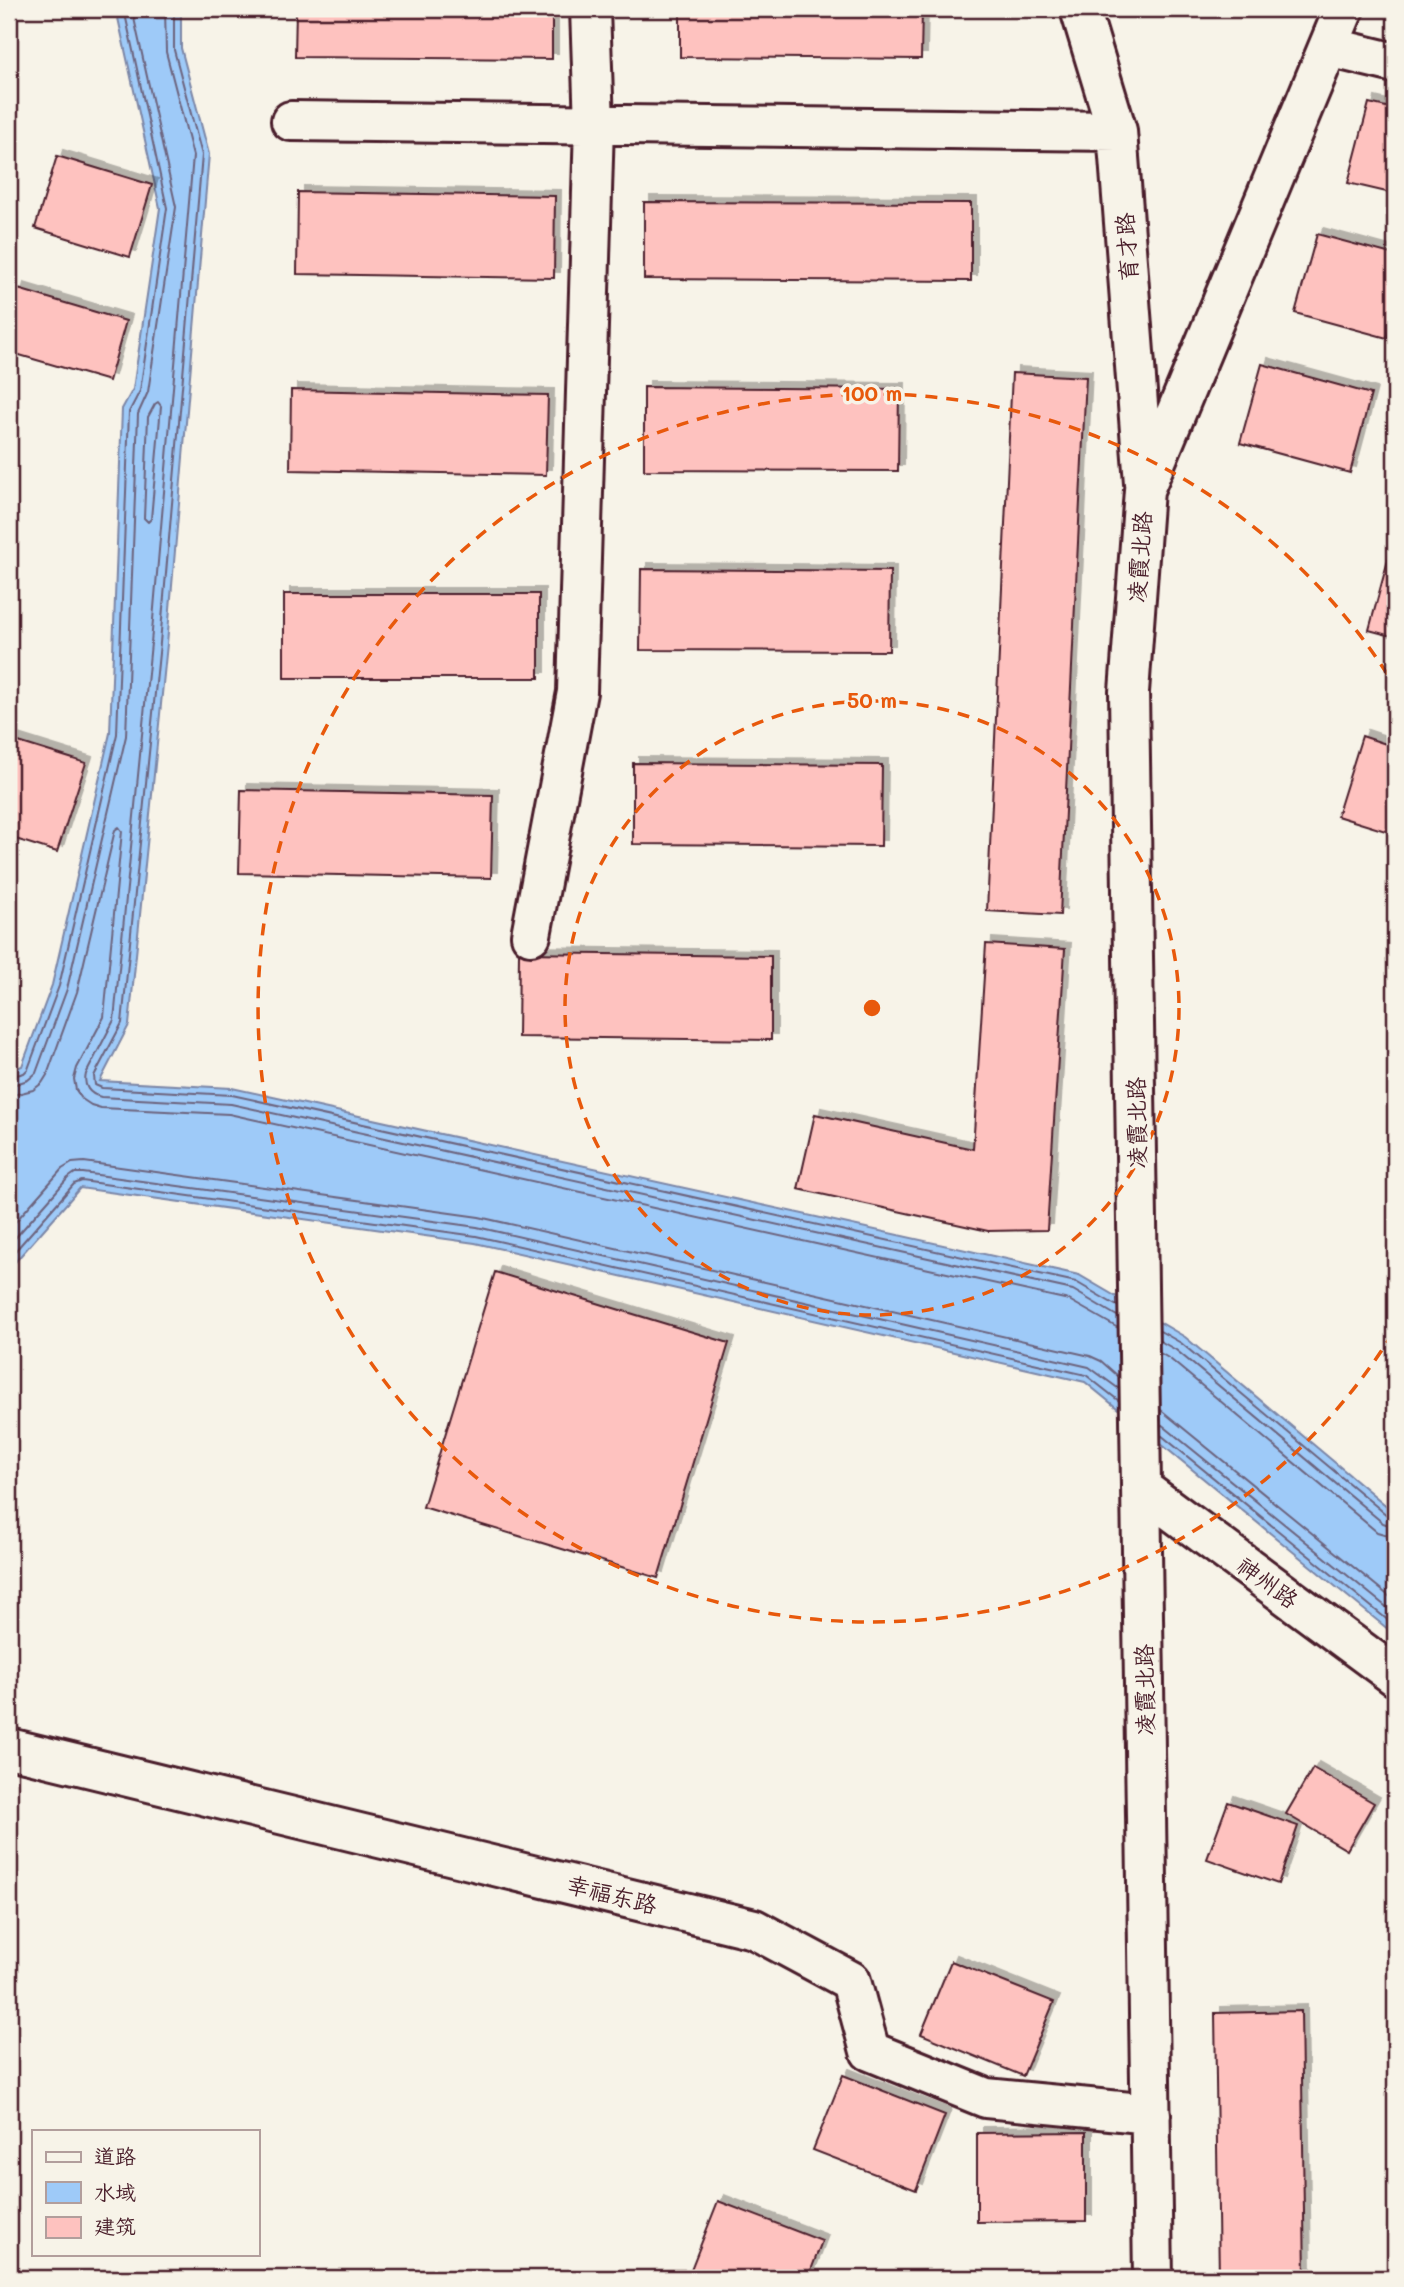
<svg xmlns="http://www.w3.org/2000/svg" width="1404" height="2287" font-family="Mali,'LXGW WenKai TC',sans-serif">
  <defs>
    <filter id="shadow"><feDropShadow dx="6" dy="-6" stdDeviation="0" flood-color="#0004"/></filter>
  </defs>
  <rect width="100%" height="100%" fill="#f7f3e8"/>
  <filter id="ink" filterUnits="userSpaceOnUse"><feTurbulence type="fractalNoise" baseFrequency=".0143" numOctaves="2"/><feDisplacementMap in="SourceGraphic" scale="14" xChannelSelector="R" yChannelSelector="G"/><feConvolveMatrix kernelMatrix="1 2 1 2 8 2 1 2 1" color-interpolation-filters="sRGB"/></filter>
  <g filter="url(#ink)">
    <path fill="#9ecaf8" stroke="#7c86a6" stroke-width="2" d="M116 9H181V48L209 154 167 644 129 1025 100 1081 232 1088 1079 1275 1185 1337 1395 1513V1635L1085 1382 475 1243 80 1188 9 1269V1071L22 1066 52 985 110 733 122 409 133 389 160 208Z"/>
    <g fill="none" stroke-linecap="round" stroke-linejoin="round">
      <path stroke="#6c637d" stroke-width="2" d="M165 9 166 52 193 156 151 643 114 1020 86 1074C83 1086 89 1094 101 1097L231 1104 1073 1290 1117 1316
        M174 9V50L202 155 160 643 122 1023 94 1076 95 1085 102 1088 232 1095 1076 1282 1117 1306
        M158 402 161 406 151 519 148 522 144 518 148 417 155 404Z
        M9 1077 24 1073 28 1069 59 986 117 734 129 412 140 391 167 208 124 9
        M9 1086 28 1080 36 1073 67 989 126 736 138 414 148 392 176 207 132 9
        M9 1096 33 1090 42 1083 47 1075 77 992 115 830 119 827 122 831 104 1017 77 1068 74 1079 76 1090 82 1099 91 1105 101 1108 229 1114 1069 1300 1118 1328
        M9 1229 62 1169 72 1163 84 1162 479 1217 1090 1356 1101 1361 1118 1376
        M9 1245 68 1178 75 1173H83L477 1227 1089 1367 1119 1389
        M9 1258 74 1184 82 1181 476 1236 1086 1375 1119 1401
        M1160 1331 1181 1343 1388 1516 1395 1518
        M1160 1341 1176 1350 1383 1523 1395 1527
        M1160 1353 1170 1359 1377 1532 1395 1537
        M1161 1410 1395 1601
        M1161 1424 1395 1614
        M1161 1435 1395 1626"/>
    </g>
    <path fill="#fec2bf" stroke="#4a1f2b" stroke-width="2" filter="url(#shadow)" d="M296 9H552V59L295 57Z
      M680 9H922L921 59 680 57Z
      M1369 103 1395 109V194L1348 183Z
      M57 156 152 185 130 257 35 228Z
      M298 192 555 196 554 278 297 274Z
      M644 202 971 203V281L644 279Z
      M1317 234 1395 255V307L1387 338 1295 313Z
      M18 289 126 321 109 381 9 352V322Z
      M1262 364 1371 394 1350 473 1240 443Z
      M1012 373 1086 377 1060 915 987 911Z
      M644 387 899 389 898 471 644 470Z
      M291 390 548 395 546 475 290 470Z
      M1391 549 1395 550V637L1369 630Z
      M641 569 890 571 889 651 640 650Z
      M284 594H539V678H284Z
      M1362 736 1395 747V834L1337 816Z
      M9 739 86 763 57 852 9 837Z
      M633 763 882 765 881 846 633 844Z
      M241 790 493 795 491 878 239 873Z
      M986 944 1065 949 1047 1230 988 1231 798 1189 815 1114 973 1149Z
      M519 953 771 956V1040L518 1037Z
      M495 1272 729 1343 658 1578 423 1507Z
      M1313 1768 1374 1803 1347 1850 1286 1814Z
      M1228 1802 1298 1826 1278 1884 1207 1859Z
      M951 1961 1054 2002 1023 2076 921 2034Z
      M1301 2011 1305 2278H1219L1215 2013Z
      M843 2075 945 2115 916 2190 813 2150Z
      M1086 2132V2221L977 2222V2133Z
      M718 2201 822 2241 808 2278 688 2277Z"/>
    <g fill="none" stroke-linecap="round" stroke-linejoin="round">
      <g stroke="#4a1f2b" stroke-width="44">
        <path id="minor" d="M1080 9 1117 131 1144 483
          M1329 47 1395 63
          M291 121 1117 131
          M531 935 577 692 594 125 590 9
          M1141 1488 1395 1676
          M9 1748 754 1929 851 1981 870 2051 986 2098 1151 2114
          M1153 2278 1129 692 1144 490 1344 9"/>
      </g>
      <use href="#minor" stroke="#f7f3e8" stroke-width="38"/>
    </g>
  </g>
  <g fill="none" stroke="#e8590c" stroke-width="3.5" stroke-dasharray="12 9">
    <circle cx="872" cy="1008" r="307"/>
    <path d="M1393 1333A614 614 0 1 1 1393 683"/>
  </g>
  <g text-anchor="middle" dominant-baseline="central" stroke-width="7" stroke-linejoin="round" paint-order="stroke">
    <g font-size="23" fill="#4a1f2b" stroke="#f7f3e8">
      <text transform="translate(1126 247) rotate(-94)">育才路</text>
      <text transform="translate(1139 557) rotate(-86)">凌霞北路</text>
      <text transform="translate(1136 1123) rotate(-91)">凌霞北路</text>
      <text transform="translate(1268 1582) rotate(36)">神州路</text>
      <text transform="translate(1144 1690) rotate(-91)">凌霞北路</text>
      <text transform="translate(612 1894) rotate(14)">幸福东路</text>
    </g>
  </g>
  <circle cx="872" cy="1008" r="10" fill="#e8590c" stroke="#f7f3e8" stroke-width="3.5"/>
  <g font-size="21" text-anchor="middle" font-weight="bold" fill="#e8590c" stroke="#f7f3e8" stroke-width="7" stroke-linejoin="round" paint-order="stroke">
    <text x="872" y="401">100 m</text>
    <text x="872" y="708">50 m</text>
  </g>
  <rect width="1404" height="2287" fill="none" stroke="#f7f3e8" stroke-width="35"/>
  <rect x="18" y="18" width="1369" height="2252" fill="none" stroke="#4a1f2b" stroke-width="2.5" filter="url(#ink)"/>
  <rect x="32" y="2130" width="228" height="126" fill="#f7f3e8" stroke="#b29e9c" stroke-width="2"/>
  <rect x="46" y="2152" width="35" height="10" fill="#f7f3e8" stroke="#b29e9c" stroke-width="2"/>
  <text x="94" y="2164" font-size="21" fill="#4a1f2b">道路</text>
  <rect x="46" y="2182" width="35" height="21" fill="#9ecaf8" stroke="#b29e9c" stroke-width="2"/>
  <text x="94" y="2200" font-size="21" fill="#4a1f2b">水域</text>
  <rect x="46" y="2217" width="35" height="21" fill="#fec2bf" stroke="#b29e9c" stroke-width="2"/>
  <text x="94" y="2234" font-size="21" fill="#4a1f2b">建筑</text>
</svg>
